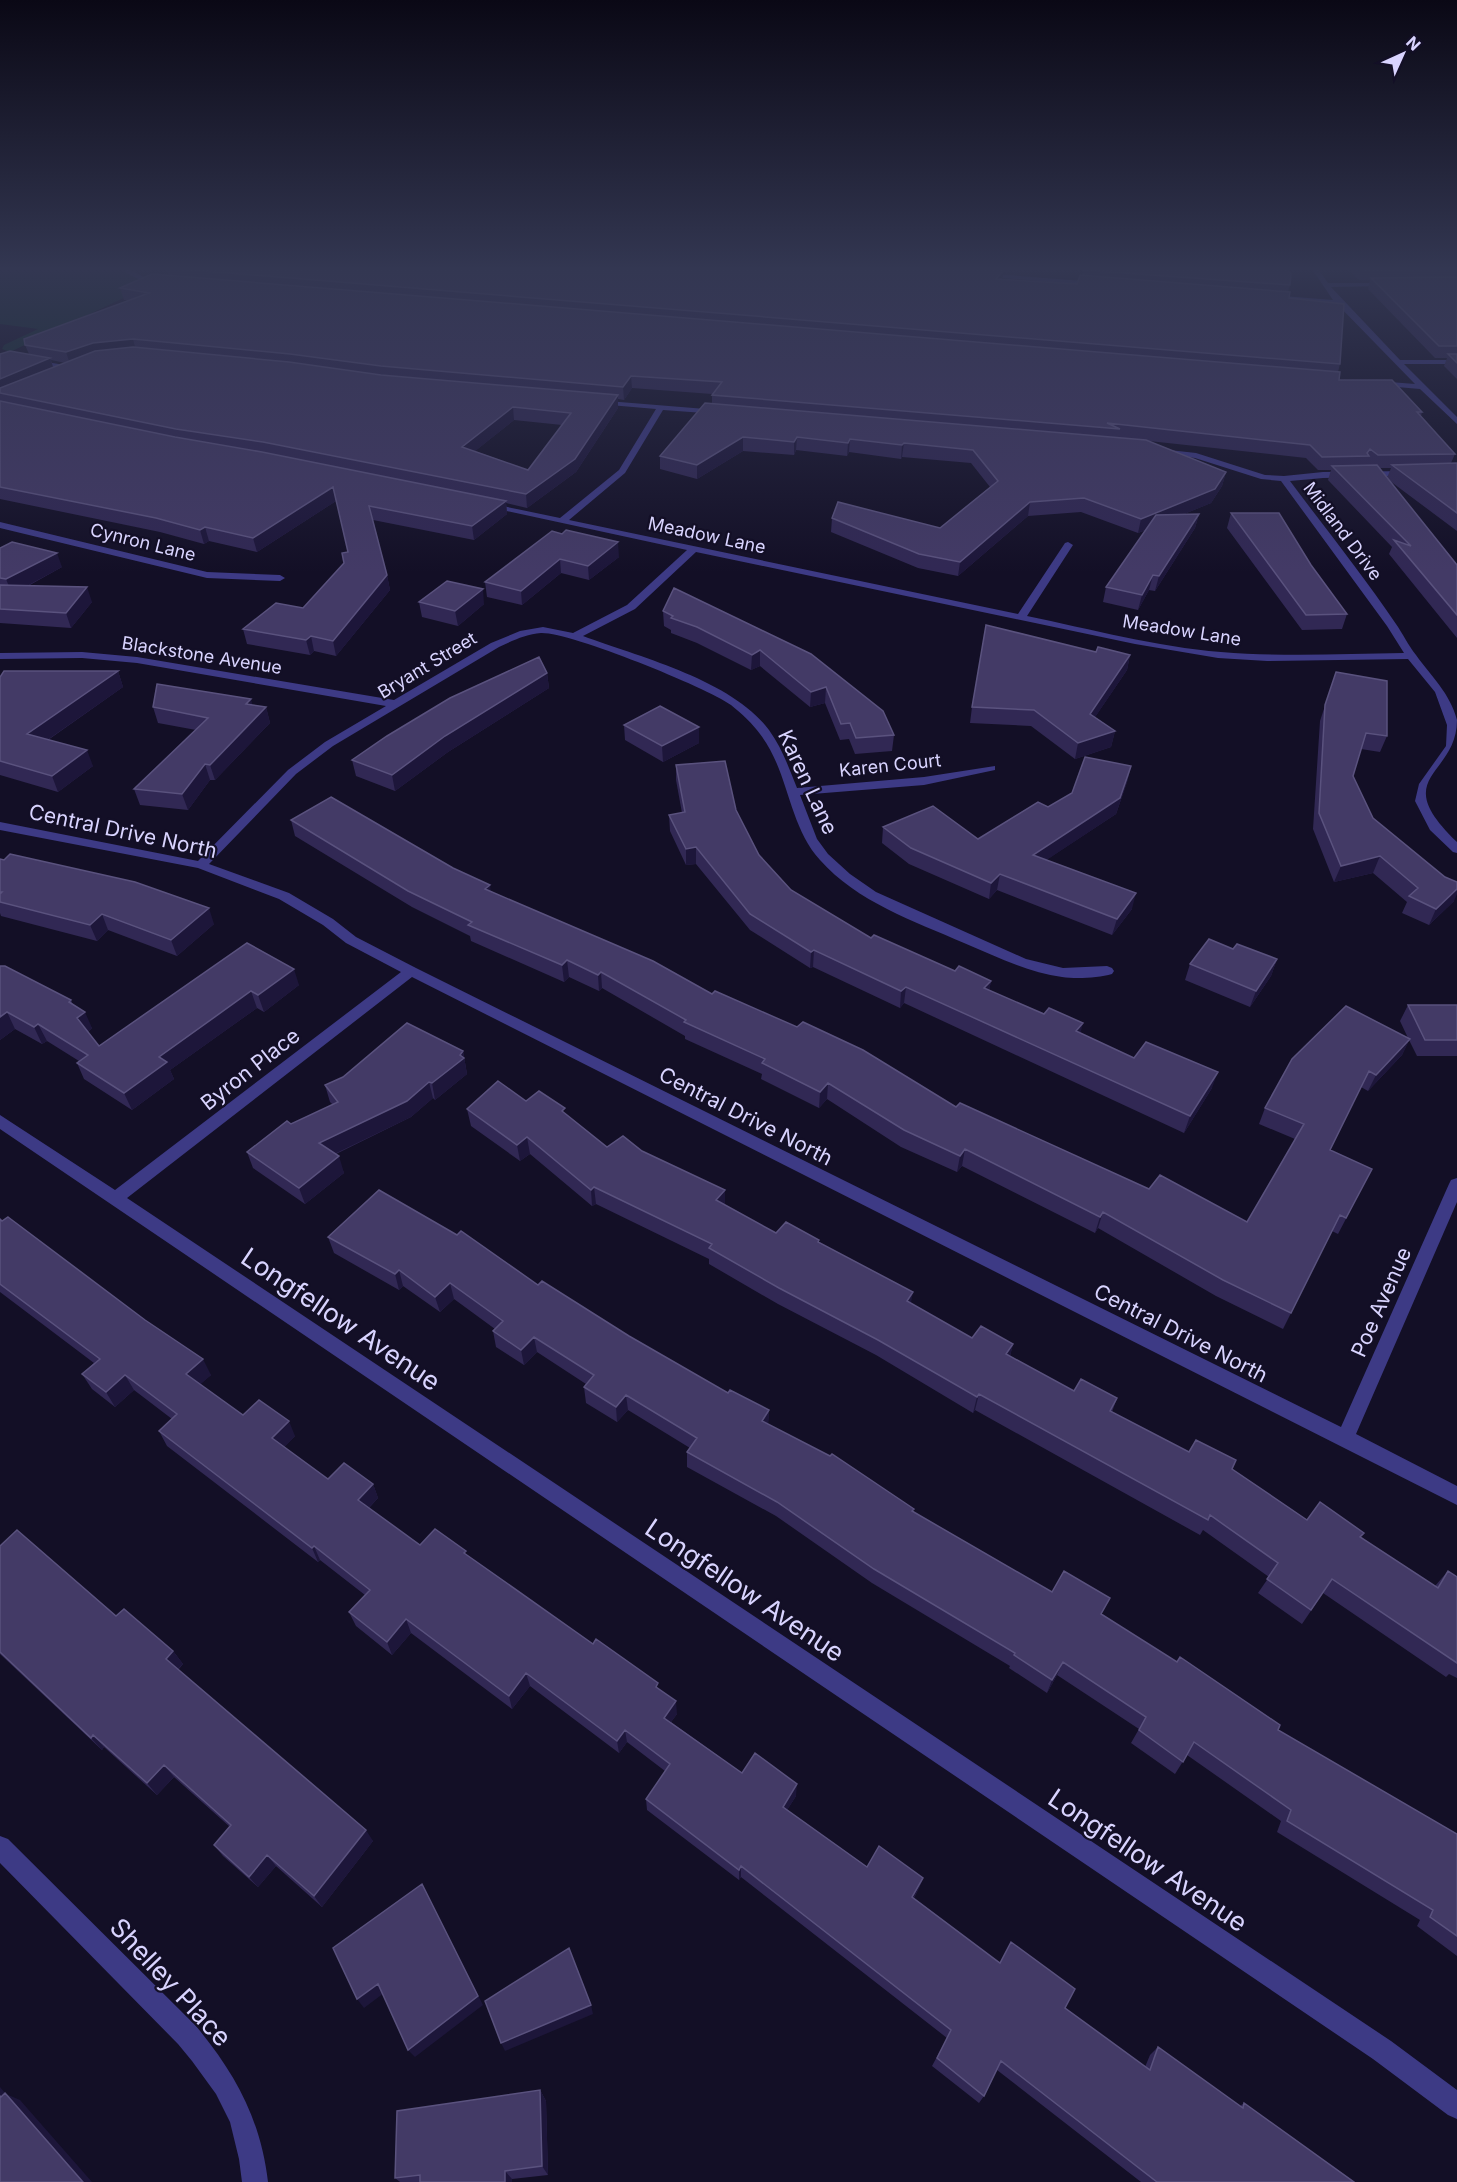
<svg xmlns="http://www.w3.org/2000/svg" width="1457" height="2182" font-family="Inter,sans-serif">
  <rect width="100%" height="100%" fill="#130f26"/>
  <path fill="#12302f" d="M0 266H127V271L157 282 10 352 2 349 4 345 38 329 0 324Z"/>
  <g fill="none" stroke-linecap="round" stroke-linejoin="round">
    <path fill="#3d3a85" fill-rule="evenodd" d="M124 266H130V270L144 277 163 282 160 284 140 280 125 272Z
      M1310 266H1316L1328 283H1390L1388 286 1331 287 1400 360H1457V364H1404L1457 417V424L1420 389 1374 385V381H1377L1415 384 1337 304 1267 298 1269 295 1333 300Z
      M982 273 1096 282 1099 284 1096 286 980 276Z
      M0 354 70 366 74 368 70 370 0 358Z
      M595 400 718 410 722 412 718 414 663 410 625 473 569 520 1018 614 1065 543 1068 542 1073 545 1027 616C1090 629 1157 647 1221 652 1282 657 1343 654 1404 653L1387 626 1281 481 1261 479 1195 458 1160 453V449L1196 453 1265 475 1284 476 1323 472 1412 471 1413 473 1409 476 1323 478 1290 481C1325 528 1363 575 1396 624 1403 634 1408 645 1416 655 1431 676 1450 693 1457 720 1457 777 1387 775 1457 842V853L1453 852 1430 830 1415 801 1419 784 1446 746 1447 725 1435 692 1408 659 1267 661 1218 658 1135 644 696 552 635 609 583 636C640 657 732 680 769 730 782 748 789 768 797 788L924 777 995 766V770L924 785 800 795 817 839 828 854 850 874 876 892 1026 959 1063 968 1107 966 1112 968 1114 971 1112 974C1098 978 1076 979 1062 977 1028 973 996 956 964 943 914 921 857 902 820 860 788 825 789 771 760 734 753 724 741 713 731 705 706 687 570 632 541 633 526 634 512 641 499 647L333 746 296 774 209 864 289 893 333 919 356 937 416 968 1341 1427 1449 1184 1451 1180 1457 1178V1202L1356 1434 1457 1486V1505L412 977 127 1198 1391 2041 1457 2090V2119L1448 2115 1373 2059 0 1129V1115L115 1190 401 972 346 943 323 925 279 899 198 868 0 830V822L198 861 288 770 325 742 386 706 137 663 82 658 0 659V653L82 652 137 657 394 700 491 643 520 631 543 627 573 633 627 605 687 550 484 506 488 503 560 518 619 470 656 409 598 404 594 402Z
      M0 522 207 572 280 575 285 578 280 581 207 578 0 528Z
      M0 1836 8 1839 196 2026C235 2073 261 2120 268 2182H242L239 2159 230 2122 216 2094 192 2061 178 2044 0 1863Z"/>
  </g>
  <path fill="#312854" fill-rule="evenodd" d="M172 266H1013L1008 273 1003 272 1002 279 1077 284 1082 276 1083 270 1290 285 1288 292 1289 298 1340 364 1338 372 1339 380 1422 412 1421 416 1455 454 1451 463H1457V531L1390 481 1457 565V638L1389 554 1392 547 1328 480 1331 470H1318L1306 458 1149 441 1226 472 1222 486 1211 503 1184 514H1199L1195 528 1155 591 1149 590 1138 610 1103 602 1106 587 1146 530 1138 533 1081 512 1028 516 958 576 918 568 831 532 832 518 940 528 990 487 971 463 902 457 901 459 849 452 847 456 796 450 794 455 743 451 697 479 660 469V456L712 403V394L632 388 624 400 618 399V408L576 472 527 508 506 503 507 514 474 540 373 520 387 575 390 590 336 656 314 651 310 655 247 644 243 629 303 608 344 564 348 552 336 501 257 552 209 541 204 544 160 532 0 499V354H29L25 345 128 300H124L120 288 169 276 167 268ZM51 360 56 361 65 363 53 367ZM514 420 562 425 528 470 475 451ZM1380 468H1391L1387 478Z
    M1345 266H1457V379L1444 366 1447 358H1435L1368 289 1370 280H1359Z
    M1231 513 1311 565 1347 614 1342 629 1302 630 1227 528Z
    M562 534 619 557 589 580 561 573 522 605 487 597 485 582Z
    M0 548 62 567 28 586 92 602 71 628 0 623Z
    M419 602 484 604 458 626 422 617Z
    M663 611 811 654 894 735 892 751 855 754 849 739 840 740 825 703 810 707 760 666 751 670 697 643 671 633V630L664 626Z
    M1096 652 1130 655 1127 670 1095 717 1115 731 1111 747 1075 759 1031 726 970 723 972 707Z
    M118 671 123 687 48 740 93 766 58 792 0 775V677Z
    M1336 672 1387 736 1380 752 1361 749 1353 776 1373 818 1454 901 1429 925 1402 913 1407 902 1373 873 1334 882 1313 829 1320 721Z
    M547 673 549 688 448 752 395 791 356 776 352 760Z
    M252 705 266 707 270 723 215 780H210L188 810 140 805 134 789 196 730 158 723 153 707Z
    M624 725 699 743 663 762 625 740Z
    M676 765 736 810 759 855 791 890 871 938 955 971 991 981 989 990 1134 1058 1212 1088 1184 1133 904 1003 900 1008 813 967 810 968 750 930 696 864 686 865 670 831 669 815 682 813 676 780Z
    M1131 766 1127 782 1116 814 1046 860 1132 909 1112 935 997 890 989 899 909 864 882 843 883 827 978 839 1048 807Z
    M291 820 491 892 956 1107 1149 1189 1247 1222 1295 1139 1259 1124 1265 1108 1408 1038 1400 1021 1408 1005H1457V1056H1417L1409 1040 1402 1055 1368 1091 1361 1087 1330 1150 1372 1169 1338 1234 1332 1231 1283 1329 1216 1296 1098 1228 1095 1233 962 1166 957 1172 901 1147 827 1099 819 1108 761 1079 762 1074 685 1039V1036L602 988 599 991 569 977 564 982 471 941 470 936 412 907 295 836Z
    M0 859 214 924 177 956 108 930 97 941 1 916 0 913Z
    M247 943 299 985 264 1012 257 1008 170 1070 174 1079 132 1110 84 1079 77 1063 79 1061 47 1041 42 1044 15 1029 0 1040V966L71 1000 73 1005 92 1028 88 1032 99 1046Z
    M1233 949 1277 959 1271 976 1250 1007 1185 980 1190 964Z
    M463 1051 467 1074 435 1100 433 1098 411 1117 336 1154 344 1173 305 1204 253 1168 247 1152 291 1124 333 1105 330 1102 325 1085Z
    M526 1101 566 1114 607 1147 642 1151 725 1190V1205L776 1233 819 1240V1242L911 1303 972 1338 1013 1344 1010 1356 1074 1391 1117 1398 1112 1412 1189 1452 1232 1469 1307 1520 1360 1537 1435 1586 1448 1571 1457 1577V1678L1449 1674 1446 1677 1323 1593 1302 1624 1258 1593 1269 1577 1203 1530 1200 1535 975 1410 973 1413 876 1355 778 1304 709 1264V1259L596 1204 592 1206 530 1154 520 1161 471 1126 467 1109Z
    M0 1219 211 1375 200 1384 243 1415 295 1436 284 1447 328 1479 373 1484 378 1498 369 1508 420 1545 467 1555 593 1644 658 1688 677 1714 671 1722 742 1773 796 1796 787 1810 867 1867 923 1878 919 1888 914 1898 1000 1963 1011 1942 1065 2008 1145 2067 1150 2055 1158 2047 1240 2106 1244 2103 1354 2182H1141L997 2070 984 2096 979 2103 932 2066 947 2038 741 1877 739 1880 647 1810 646 1799 665 1771 627 1742 619 1753 530 1686 512 1709 411 1633 392 1655 356 1626 349 1612 365 1595 320 1560 318 1562 167 1446 159 1431 172 1419 134 1390 115 1407 92 1389 82 1374 94 1363 0 1292Z
    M328 1237 538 1285 728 1393 769 1410 768 1424 913 1512 1052 1592 1102 1614 1278 1730 1457 1834V1956L1417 1926 1420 1920 1277 1832 1281 1821 1187 1755 1175 1774 1131 1743 1139 1729 1057 1675 1047 1693 1009 1668 1010 1666 872 1583 776 1516 687 1467V1452L690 1448 628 1410 617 1422 586 1403 584 1387 586 1384 537 1352 524 1365 496 1347 493 1331 495 1329 454 1299 440 1312 403 1286 399 1290 334 1253Z
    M0 1546 173 1651 183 1664 178 1670 373 1841 322 1907 276 1866 258 1887 223 1856 214 1845 230 1827 174 1777 157 1795 104 1747 102 1750 0 1654Z
    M540 2090 546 2101 548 2175 512 2179V2182H400L395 2178Z"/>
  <path fill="#1d163a" d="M1009 266H1013L1008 273Z
    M1004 270 1002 280 996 279Z
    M133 339 136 351 70 364 66 352 93 343Z
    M50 358 54 370 0 393V379Z
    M631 376 632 388 624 400 623 387Z
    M618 395V408L576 472 527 508 526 494Z
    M513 407 514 420 464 460 462 447Z
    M743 437V451L697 479V465Z
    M797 437 796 450 794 455V442Z
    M850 439 849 452 847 456 848 443Z
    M904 443 902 457 901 459 902 445Z
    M1226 472 1222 486 1211 503 1138 533 1141 519Z
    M333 487 336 501 257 552 253 538Z
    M506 501 507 514 474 540 472 526Z
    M1030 502 1028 516 958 576 960 562Z
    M1199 514 1195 528 1155 591 1159 576Z
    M205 527 209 541 204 544 200 530Z
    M618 542 619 557 589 580 588 566Z
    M57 553 62 567 12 594 6 579Z
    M560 559 561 573 522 605 521 591Z
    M387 575 390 590 336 656 333 641Z
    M1153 575 1149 590 1138 610 1142 595Z
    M87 587 92 602 71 628 66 613Z
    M483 589 484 604 458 626 455 611Z
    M311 636 314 651 310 655 306 640Z
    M760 650V666L751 670 752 655Z
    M1130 655 1127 670 1087 729 1090 714Z
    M118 671 123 687 33 750 27 734Z
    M547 673 549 688 448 752 395 791 392 775 445 736Z
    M826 687 825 703 810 707 811 692Z
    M251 699 255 715 246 704Z
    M266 707 270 723 215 780 210 765Z
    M699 727V743L663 762 662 746Z
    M1115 731 1111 747 1075 759 1078 743Z
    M87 750 93 766 58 792 52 776Z
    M205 764 210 780 188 810 182 794Z
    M1131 766 1127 782 1116 814 1030 871 1033 855Z
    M696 847V864L686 865V849Z
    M1380 856 1373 873 1334 882 1341 866Z
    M1000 874 997 890 989 899 991 883Z
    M490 885 492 902 485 889Z
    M1457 889V894L1454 901 1429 925 1436 909Z
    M1136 893 1132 909 1112 935 1117 919Z
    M209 908 214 924 177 956 171 940Z
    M102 914 108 930 97 941 90 925Z
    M814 950 813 967 810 968 811 952Z
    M1277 959 1271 976 1250 1007 1256 991Z
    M567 960 569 977 564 982 562 965Z
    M294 969 299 985 264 1012 258 995Z
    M601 972 602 988 599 991 598 975Z
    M991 981 988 997 984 988Z
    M906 987 904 1003 900 1008 901 991Z
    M251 991 257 1008 170 1070 174 1079 132 1110 124 1093 159 1057Z
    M7 1012 15 1029 0 1040V1017Z
    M85 1012 92 1028 85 1035 77 1018Z
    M1083 1023 1079 1039 1076 1031Z
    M38 1024 47 1041 42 1044 34 1027Z
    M1410 1039 1402 1055 1368 1091 1376 1075Z
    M463 1051 467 1074 435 1100 432 1083Z
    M1218 1072 1212 1088 1184 1133 1190 1116Z
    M429 1082 433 1098 411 1117 324 1159 319 1143Z
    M828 1083 827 1099 819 1108 820 1092Z
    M527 1137 530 1154 520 1161 517 1145Z
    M965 1149 962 1166 957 1172 960 1156Z
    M339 1156 344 1173 305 1204 299 1188Z
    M594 1187 596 1204 592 1206 591 1190Z
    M725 1190V1206L716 1200Z
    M1103 1212 1098 1228 1095 1233 1100 1217Z
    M399 1270 403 1286 399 1290 395 1274Z
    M450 1283 454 1299 440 1312 435 1297Z
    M913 1292 910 1308 907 1301Z
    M534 1337 537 1352 524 1365 521 1350Z
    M1013 1344 1009 1360 1006 1354Z
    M203 1359 211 1375 194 1390 186 1374Z
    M125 1375 134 1390 115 1407 106 1392Z
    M979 1394 975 1410 973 1413 977 1397Z
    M626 1395 628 1410 617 1422 616 1407Z
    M769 1410 768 1425 762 1421Z
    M289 1421 295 1436 279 1453 272 1438Z
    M373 1484 378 1498 363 1514 358 1500Z
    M314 1546 320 1560 318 1562 312 1548Z
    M406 1619 411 1633 392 1655 387 1642Z
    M173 1651 183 1664 175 1672 166 1659Z
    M1063 1662 1057 1675 1047 1693 1052 1680Z
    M526 1673 530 1686 512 1709 509 1696Z
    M676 1701 677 1714 665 1730 664 1718Z
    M625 1730 627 1742 619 1753 617 1741Z
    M93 1735 104 1747 102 1750 91 1738Z
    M164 1765 174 1777 157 1795 147 1783Z
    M797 1784 796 1796 782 1818 783 1807Z
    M366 1830 373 1841 322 1907 314 1896Z
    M267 1855 276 1866 258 1887 249 1877Z
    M741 1866V1877L739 1880V1870Z
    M923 1878 919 1888 909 1907 912 1897Z
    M422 1884 483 2005 415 2057 408 2050Z
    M378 1984 384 1993 364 2008 357 1999Z
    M591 2005 593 2014 505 2051 501 2043Z
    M0 2087 6 2094 20 2100 92 2182H83L0 2096Z
    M540 2090 546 2101 548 2175 542 2166Z
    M505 2171 512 2179V2182H505Z"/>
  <path fill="#433a66" stroke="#5a527e" stroke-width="1.5" fill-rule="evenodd" d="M172 266H960L1004 270 996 279 1077 284 1080 275 1290 292 1289 298 1344 304 1340 364 167 268Z
    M1084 266H1284L1291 274 1290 285 1083 270Z
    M1359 266H1457V269L1363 270Z
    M152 274 1340 372 1339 380H1392L1422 412H1417L1455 454 1378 455 1370 449 1367 453 1369 456 1322 457 1310 445 1107 423 1120 429 712 395 722 382 631 376 623 387 381 366 290 354 133 339 93 343 66 352 25 345 24 339 149 293 120 288Z
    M1457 277V346H1439L1371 278Z
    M133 347 289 362 381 375 618 395 575 459 526 494 263 442 176 429 0 393V388L95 351ZM513 407 571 413 528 470 462 447Z
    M10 351 50 358 0 379V354Z
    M1448 354H1457V363Z
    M0 401 175 437 262 452 506 501 472 526 369 506 387 575 333 641 311 636 306 640 243 629 276 603 303 608 344 563 342 553 348 552 333 487 253 538 205 527 200 530 156 518 0 487Z
    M705 403 1146 440 1226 472 1215 489 1141 519 1084 498 1030 502 960 562 919 554 832 518 838 502 940 528 998 481 973 450 904 443 902 445 850 439 848 443 797 437 794 442 743 437 697 465 660 456Z
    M1457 463V513L1392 465Z
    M1377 465 1457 565V615L1394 540 1411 546 1332 466Z
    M1231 513H1279L1311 565 1347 614 1306 615Z
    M1199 514 1159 576 1153 575 1142 595 1106 587 1156 515Z
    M566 530 618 542 588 566 560 559 521 591 485 582 552 531 562 534Z
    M12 542 57 553 6 579 0 578V548Z
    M447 581 483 589 455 611 419 602Z
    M0 585 87 587 66 613 0 609Z
    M674 588 811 654 883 711 894 735 856 738 850 723 841 724 826 687 811 692 760 650 752 655 697 627 671 618 673 616 663 611Z
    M986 625 1096 652 1098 647 1130 655 1090 714 1115 731 1078 743 1034 710 972 707Z
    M539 657 547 673 445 736 392 775 352 760 387 736 450 698Z
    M4 671H118L27 734 87 750 52 776 0 761V677Z
    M1336 672 1387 681V736L1366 733 1353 776 1373 818 1445 877 1457 882V889L1436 909 1409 896 1418 888 1380 856 1341 866 1319 813 1325 705Z
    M157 684 251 699 246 704 266 707 210 765 205 764 182 794 134 789 208 718 153 707Z
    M660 706 699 727 662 746 624 725Z
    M1085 757 1131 766 1120 798 1033 855 1136 893 1117 919 1000 874 991 883 911 848 883 827 933 806 978 839 1038 802 1048 807 1072 793Z
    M725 761 736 810 759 855 791 890 871 938 874 935 955 971 959 966 991 981 984 988 1044 1014 1049 1008 1083 1023 1076 1031 1134 1058 1146 1042 1218 1072 1190 1116 906 987 901 991 814 950 811 952 750 914 696 847 686 849 669 815 685 812 676 765Z
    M331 797 453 868 490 885 485 889 653 961 712 994 715 991 797 1027 803 1022 863 1050 956 1107 960 1103 1149 1189 1160 1175 1247 1222 1304 1124 1265 1108 1292 1059 1346 1006 1410 1039 1376 1075 1369 1071 1330 1150 1372 1169 1346 1218 1340 1215 1291 1313 1223 1280 1103 1212 1100 1217 965 1149 960 1156 904 1130 828 1083 820 1092 762 1063 765 1059 684 1022 686 1020 601 972 598 975 567 960 562 965 468 925 472 922 408 891 291 820Z
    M10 854 135 882 209 908 171 940 102 914 90 925 0 902V894L2 892H0V859L4 860Z
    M1209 939 1233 949 1237 944 1277 959 1256 991 1190 964Z
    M247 943 294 969 258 995 251 991 159 1057 167 1062 124 1093 77 1063 88 1055 38 1024 34 1027 7 1012 0 1017V966H5L71 1000 69 1002 85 1012 77 1018 99 1046Z
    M1408 1005H1457V1040H1425Z
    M407 1023 463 1051 460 1055 464 1058 432 1083 429 1082 407 1101 319 1143 339 1156 299 1188 247 1152 287 1121 291 1124 338 1102 325 1085 343 1077Z
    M498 1081 526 1101 539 1091 565 1108 562 1111 607 1147 623 1136 642 1151 725 1190 716 1200 776 1233 786 1222 819 1240 818 1242 913 1292 907 1301 972 1338 981 1326 1013 1344 1006 1354 1074 1391 1081 1379 1117 1398 1110 1411 1189 1452 1196 1440 1236 1460 1232 1469 1307 1520 1320 1502 1364 1533 1360 1537 1438 1588 1448 1571 1457 1577V1663L1332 1579 1311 1610 1267 1579 1278 1563 1210 1515 1208 1520 979 1394 977 1397 878 1340 779 1288 709 1248 712 1244 594 1187 591 1190 527 1137 517 1145 467 1109Z
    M379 1190 457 1235 461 1231 538 1285 542 1281 629 1336 728 1393 730 1390 769 1410 762 1421 830 1456 832 1454 914 1509 912 1511 1052 1592 1064 1571 1110 1598 1101 1614 1177 1662 1180 1657 1280 1725 1278 1730 1457 1834V1936L1430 1917 1433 1910 1287 1821 1291 1810 1194 1742 1183 1762 1139 1730 1146 1717 1063 1662 1052 1680 1014 1655 1015 1653 874 1569 777 1502 687 1452 697 1438 626 1395 616 1407 584 1387 594 1375 534 1337 521 1350 493 1331 503 1321 450 1283 435 1297 399 1270 395 1274 328 1237Z
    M8 1217 145 1320 203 1359 186 1374 243 1415 259 1400 289 1421 272 1438 328 1479 344 1463 373 1484 358 1500 420 1545 435 1529 466 1551 464 1553 593 1644 596 1639 658 1683 656 1687 676 1701 664 1718 742 1773 755 1753 797 1784 783 1807 867 1867 879 1846 923 1878 912 1897 1000 1963 1011 1942 1075 1989 1065 2008 1150 2070 1158 2047 1243 2108 1244 2103 1354 2182H1157L1001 2061 984 2096 937 2058 951 2030 741 1866 739 1870 646 1799 670 1764 625 1730 617 1741 526 1673 509 1696 406 1619 387 1642 349 1612 370 1590 314 1546 312 1548 159 1431 177 1414 125 1375 106 1392 82 1374 100 1359 0 1284V1219L2 1221Z
    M17 1530 116 1616 124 1609 173 1651 166 1659 366 1830 314 1896 267 1855 249 1877 214 1845 231 1825 164 1765 147 1783 93 1735 91 1738 0 1652V1546Z
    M422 1884 478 1996 408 2050 378 1984 357 1999 333 1948Z
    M569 1948 591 2005 501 2043 485 2001Z
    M540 2090 542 2166 505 2171V2182H420V2175L395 2178 397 2111Z
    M5 2093 83 2182H0V2096L1 2097Z"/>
  <linearGradient id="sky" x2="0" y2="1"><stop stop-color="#0a0815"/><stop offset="0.47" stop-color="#333752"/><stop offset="1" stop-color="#333752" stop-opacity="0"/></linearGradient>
  <rect width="1457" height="572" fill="url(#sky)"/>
  <g text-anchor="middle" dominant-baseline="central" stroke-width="4.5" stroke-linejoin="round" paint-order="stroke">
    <g font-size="18" fill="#d9d4ff" stroke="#130f26">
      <text transform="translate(1343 531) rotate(53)">Midland Drive</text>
      <text transform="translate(707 535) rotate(12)">Meadow Lane</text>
      <text transform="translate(143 542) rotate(14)">Cynron Lane</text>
      <text transform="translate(1182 630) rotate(9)">Meadow Lane</text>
      <text transform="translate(202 655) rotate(9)">Blackstone Avenue</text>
      <text transform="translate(427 665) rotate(-31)">Bryant Street</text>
      <text transform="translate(890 765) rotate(-6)">Karen Court</text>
    </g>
    <g font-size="21" fill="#d9d4ff" stroke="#130f26">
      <text transform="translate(808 782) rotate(65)">Karen Lane</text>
      <text transform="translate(123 831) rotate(12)">Central Drive North</text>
      <text transform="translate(250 1069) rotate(-38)">Byron Place</text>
      <text transform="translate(746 1116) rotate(27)">Central Drive North</text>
      <text transform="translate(1381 1302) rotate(-66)">Poe Avenue</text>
      <text transform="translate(1181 1333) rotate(27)">Central Drive North</text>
    </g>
    <g font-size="26" fill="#d9d4ff" stroke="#130f26">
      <text transform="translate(341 1319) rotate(34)">Longfellow Avenue</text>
      <text transform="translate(745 1590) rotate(34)">Longfellow Avenue</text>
      <text transform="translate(1148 1860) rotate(34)">Longfellow Avenue</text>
      <text transform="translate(171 1982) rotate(47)">Shelley Place</text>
    </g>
  </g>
  <g transform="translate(1403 54) rotate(45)" stroke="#130f26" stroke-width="4.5" paint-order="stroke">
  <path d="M0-4.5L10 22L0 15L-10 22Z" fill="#d9d4ff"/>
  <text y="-9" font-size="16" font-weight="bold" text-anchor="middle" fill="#d9d4ff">N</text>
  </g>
</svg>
